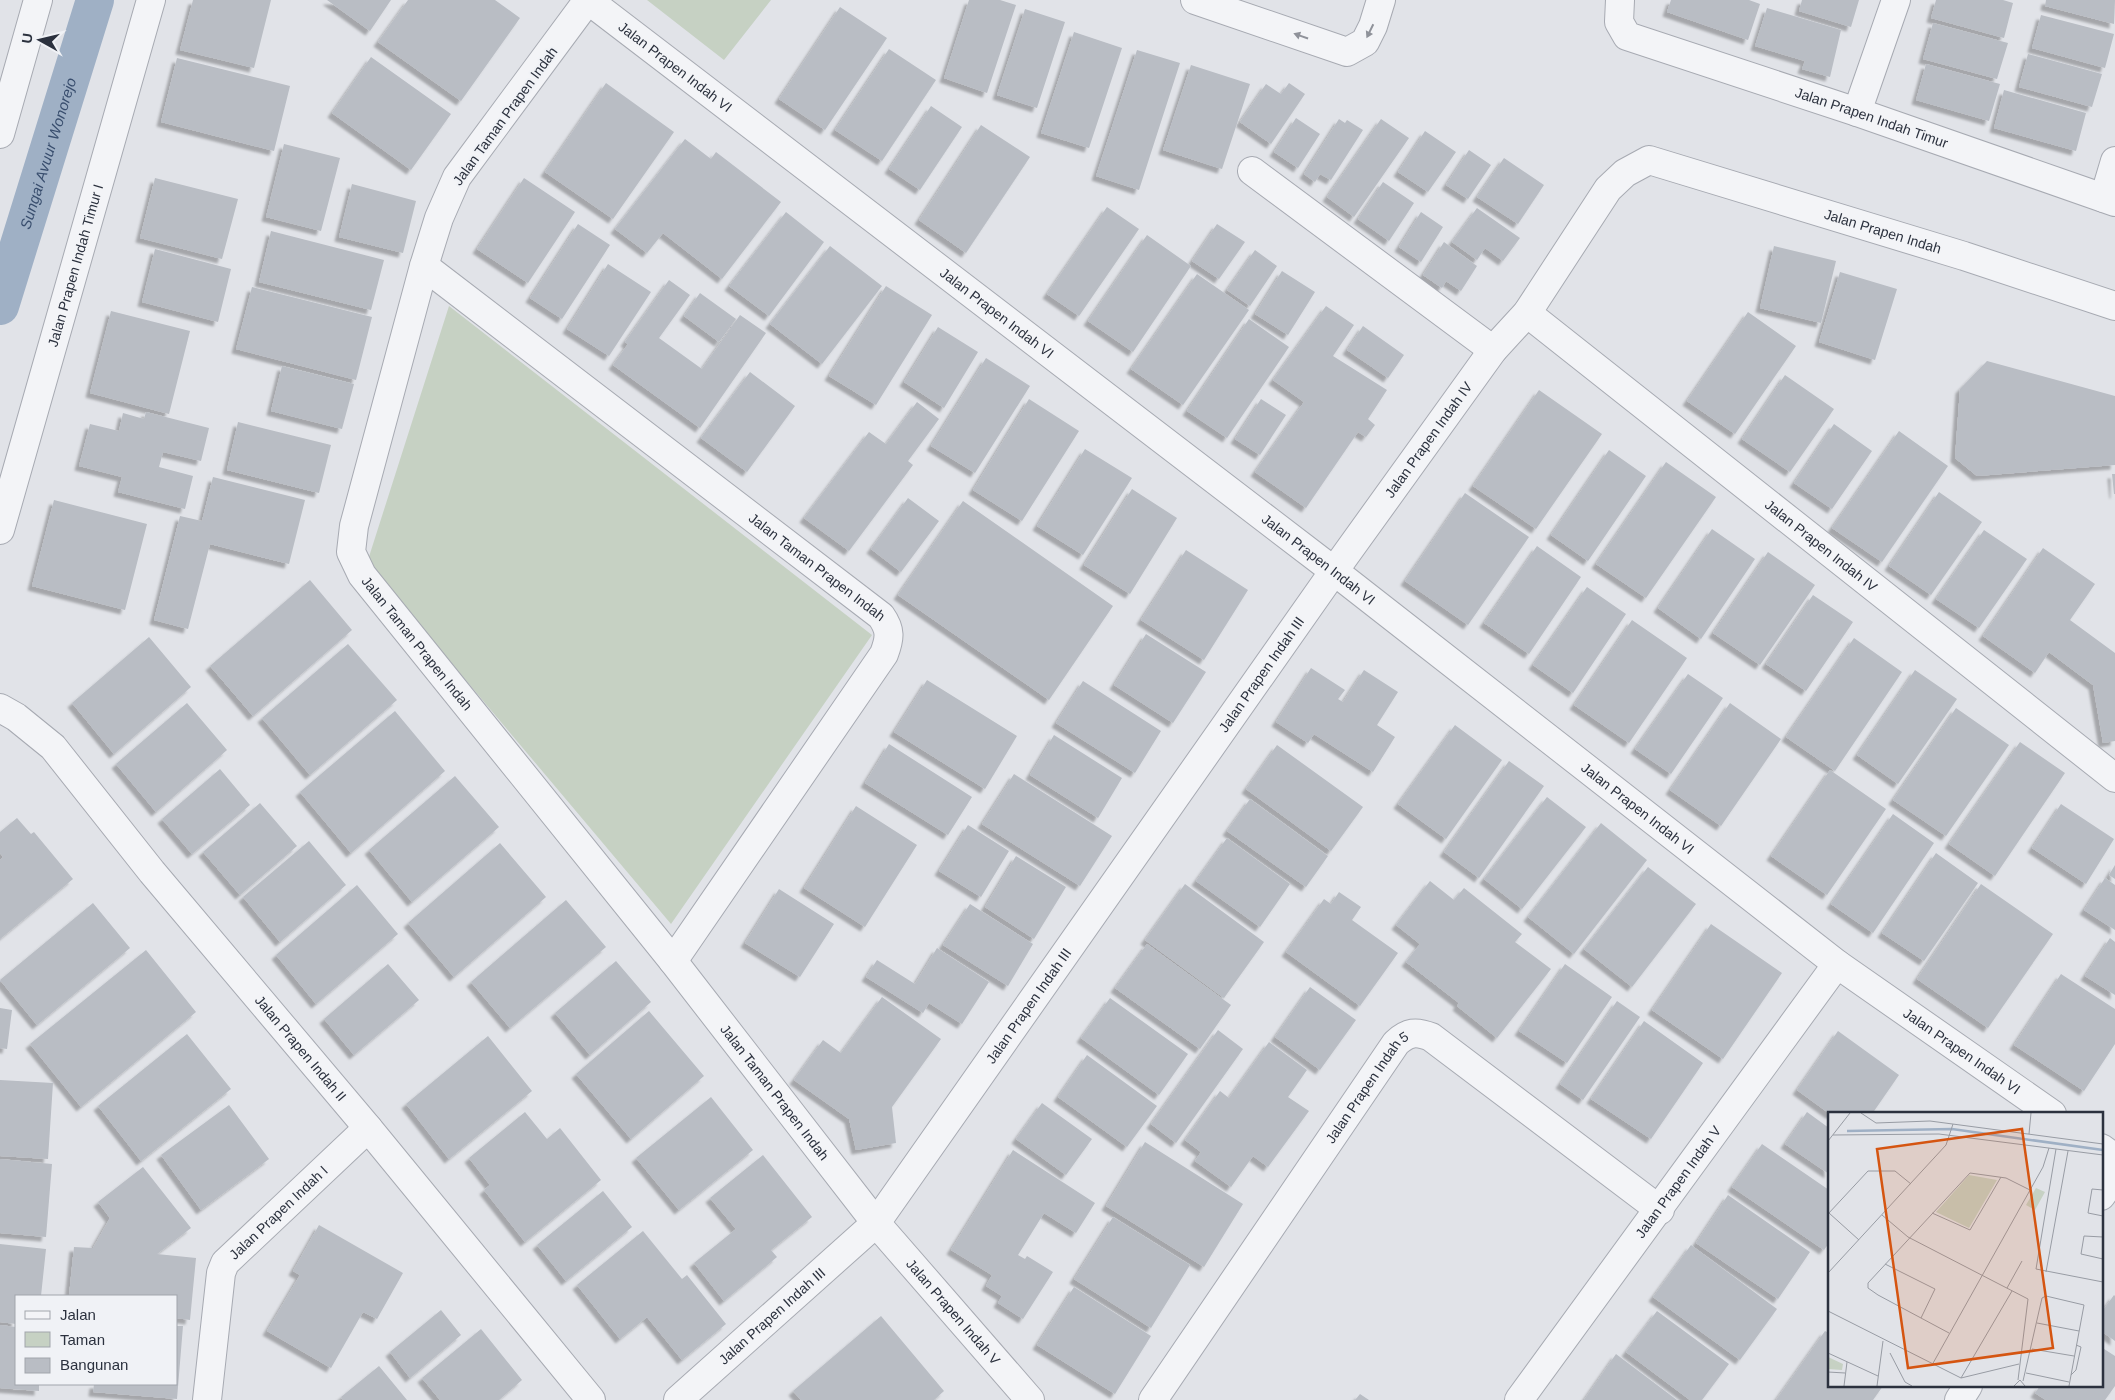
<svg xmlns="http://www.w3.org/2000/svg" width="2115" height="1400" font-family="Arial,sans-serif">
  <defs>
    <filter id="shadow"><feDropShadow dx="-4.5" dy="4.5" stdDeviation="1" flood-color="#0004"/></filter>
  </defs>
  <rect width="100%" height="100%" fill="#e1e3e8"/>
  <path fill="#c6d1c3" d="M647 0H771L724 60Z
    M449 306 872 635 671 924 367 563Z"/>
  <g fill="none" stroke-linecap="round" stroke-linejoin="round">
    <path stroke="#9fb0c5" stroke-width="38" id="s1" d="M0 306 95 0"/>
  </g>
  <path fill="#b9bdc4" filter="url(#shadow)" d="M193 0H271L254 68 180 50Z
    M327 0H391L370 31Z
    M408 0H495L520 18 461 101 378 42Z
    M969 0H1000L1016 5 987 93 944 78Z
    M1671 0H1749L1760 4 1748 40 1667 12Z
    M1802 0H1859L1851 27 1799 11Z
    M1936 0H2003L2013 3 2004 38 1931 18Z
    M2046 0H2115L2114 24 2045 6Z
    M840 7 887 38 825 130 779 99Z
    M1767 8 1841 30 1830 77 1802 69 1805 61 1755 46Z
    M1025 9 1065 22 1037 108 997 95Z
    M2041 15 2114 34 2105 68 2032 48Z
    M1933 23 2008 43 1997 79 1923 59Z
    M1074 32 1122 48 1089 148 1041 133Z
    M889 49 936 80 882 161 835 130Z
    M1137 50 1180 63 1139 190 1096 176Z
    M2028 54 2102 74 2092 107 2019 87Z
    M371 57 451 114 411 170 332 113Z
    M177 58 290 86 274 151 161 122Z
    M1926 64 2000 84 1989 121 1916 100Z
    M1191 65 1250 84 1222 169 1163 150Z
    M606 83 674 132 613 219 545 172Z
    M1289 83 1305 94 1271 144 1240 122 1266 84 1281 94Z
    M2004 90 2086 113 2076 151 1994 128Z
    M931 106 962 127 920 190 889 169Z
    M1296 118 1320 134 1298 168 1274 152Z
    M1339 119 1345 123 1347 120 1363 130 1331 180 1320 174 1315 182 1304 174Z
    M1381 119 1409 138 1354 217 1327 197Z
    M981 125 1030 157 966 253 919 220Z
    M1425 131 1456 152 1428 192 1398 172Z
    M685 139 711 159 716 152 781 202 722 279 663 233 647 253 615 229Z
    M284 144 340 158 321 231 266 217Z
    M1469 150 1491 165 1468 199 1446 185Z
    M1504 158 1544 185 1518 224 1477 197Z
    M155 178 238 199 222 259 140 238Z
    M524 178 575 212 528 283 477 249Z
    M1383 182 1414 203 1389 241 1358 219Z
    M352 184 416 201 403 253 339 237Z
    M1107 207 1139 229 1079 316 1047 294Z
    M1477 208 1520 238 1503 261 1485 248 1477 260 1452 242Z
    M786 212 824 242 769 316 729 286Z
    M1421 212 1443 227 1421 262 1399 247Z
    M578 224 610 245 562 319 530 298Z
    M1217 224 1245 242 1219 279 1192 261Z
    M271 231 384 260 371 310 259 282Z
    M1147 235 1191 266 1133 352 1088 321Z
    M1444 242 1477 266 1461 291 1446 281 1442 288 1423 275Z
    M830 246 882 286 822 364 770 324Z
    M1774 246 1836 261 1821 323 1760 308Z
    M155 249 231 269 218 322 142 302Z
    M1255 250 1277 266 1250 306 1227 290Z
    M608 264 651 292 609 356 567 329Z
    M1282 271 1315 292 1288 335 1255 314Z
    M1840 272 1897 289 1875 360 1819 342Z
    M1197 274 1249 310 1183 405 1131 369Z
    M669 280 690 295 659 338 702 369 740 315 766 333 700 428 613 365 628 344 625 342Z
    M886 286 932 315 876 405 829 376Z
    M252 287 372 317 356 380 236 349Z
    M700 293 736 319 719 342 684 316Z
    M1326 306 1354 325 1333 356 1387 390 1368 419 1375 425 1366 437 1358 432 1306 508 1255 472 1304 402 1273 380Z
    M111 311 190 331 169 414 90 393Z
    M1748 312 1796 346 1735 434 1687 401Z
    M1249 319 1289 347 1227 438 1187 411Z
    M1363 326 1404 355 1388 378 1347 350Z
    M938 327 978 352 944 408 904 382Z
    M986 358 1030 386 975 473 931 446Z
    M1987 361 2115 396V465L1977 476 1955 458 1960 389Z
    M282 366 354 384 342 429 271 411Z
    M750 372 795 406 747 472 701 438Z
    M1785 375 1834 409 1790 472 1742 439Z
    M1539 390 1602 434 1536 529 1473 486Z
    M1029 399 1079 431 1022 521 973 490Z
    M1261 399 1286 415 1260 455 1235 439Z
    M917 402 939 419 908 461 913 465 849 551 804 518 869 432 886 444Z
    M146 412 209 428 201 461 163 452 159 467 193 476 185 509 118 492 122 477 79 466 90 424 119 431 123 413 144 419Z
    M238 422 331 445 319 493 227 470Z
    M1834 424 1872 451 1832 509 1794 483Z
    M1899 431 1948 466 1882 562 1832 528Z
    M1085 449 1132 478 1083 555 1037 526Z
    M1609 450 1646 476 1588 561 1551 535Z
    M1666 462 1716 497 1646 598 1596 564Z
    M2112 474H2115V494H2114Z
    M213 477 305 500 289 564 210 544 188 629 154 620 180 516 202 521Z
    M1132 489 1177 518 1130 594 1084 565Z
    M1939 492 1982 522 1931 595 1889 566Z
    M1465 493 1529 537 1468 625 1405 581Z
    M908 498 939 521 901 572 871 549Z
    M54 500 147 524 125 610 32 586Z
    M963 501 1113 606 1049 700 898 595Z
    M1712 529 1755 559 1701 639 1658 608Z
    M1984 530 2027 559 1979 628 1936 599Z
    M1537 546 1581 577 1529 654 1484 623Z
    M2043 548 2095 584 2070 620 2115 653V741L2103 743 2093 685 2049 652 2035 673 1983 636Z
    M1186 550 1248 590 1204 660 1141 620Z
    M1768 552 1815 585 1760 665 1713 633Z
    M310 580 352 630 253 716 210 666Z
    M1587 587 1626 614 1573 693 1533 665Z
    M1813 595 1853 622 1806 691 1766 664Z
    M1632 620 1687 658 1629 743 1574 705Z
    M1146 634 1206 672 1173 723 1114 685Z
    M149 637 191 687 114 754 72 703Z
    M1854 638 1902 672 1835 771 1786 737Z
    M348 644 397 700 310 775 262 718Z
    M1311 668 1345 690 1338 699 1343 702 1364 670 1398 692 1377 725 1395 737 1373 772 1314 734 1308 743 1276 722Z
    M1915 670 1957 699 1898 784 1857 755Z
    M1688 674 1723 698 1671 774 1635 749Z
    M927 680 1017 736 985 789 894 732Z
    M1083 681 1161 731 1135 773 1056 723Z
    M187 703 227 750 156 812 116 764Z
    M1730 703 1781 739 1721 826 1670 790Z
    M1956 708 2009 745 1946 836 1893 800Z
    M395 711 445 771 351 853 300 792Z
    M1455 725 1502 760 1446 839 1398 804Z
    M1054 735 1122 778 1098 818 1030 775Z
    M2020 742 2065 773 1995 876 1949 844Z
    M889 744 972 797 948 835 865 783Z
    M1277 745 1363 807 1331 851 1246 789Z
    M1509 761 1544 786 1479 878 1444 852Z
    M220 769 250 805 192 854 162 819Z
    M1830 770 1886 809 1827 895 1771 856Z
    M1014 774 1112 836 1080 886 982 824Z
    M455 776 499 827 412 902 369 850Z
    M1547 797 1586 827 1522 909 1484 879Z
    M1250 799 1328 856 1306 887 1227 831Z
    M260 803 297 846 240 895 203 852Z
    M2061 804 2114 839 2086 884 2032 848Z
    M856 806 917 845 865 927 804 888Z
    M1893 814 1934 843 1873 933 1831 904Z
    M17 818 31 834 34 832 73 879 0 939V860L3 857 0 853V832Z
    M1601 823 1647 860 1574 954 1528 917Z
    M968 825 1009 851 981 897 939 871Z
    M1227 838 1290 884 1260 927 1196 881Z
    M309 841 346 885 280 942 243 897Z
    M500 843 546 897 454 977 408 923Z
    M1936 853 1978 883 1924 961 1882 933Z
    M1016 856 1066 887 1034 939 985 907Z
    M2115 865V879L2109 875Z
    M1648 867 1696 904 1632 987 1584 949Z
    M2105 878 2115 885V930L2084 910Z
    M1430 881 1454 900 1464 888 1522 934 1515 942 1551 969 1497 1038 1457 1006 1459 1003 1406 962 1420 944 1396 925Z
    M1185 884 1264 942 1224 998 1145 940Z
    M1981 884 2053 934 1988 1028 1917 979Z
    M357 885 398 934 316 1004 276 955Z
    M779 889 834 924 800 977 745 943Z
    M1339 892 1361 907 1352 920 1398 953 1360 1006 1286 952 1324 899 1331 904Z
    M566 900 606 947 510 1028 471 982Z
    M93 903 130 948 37 1025 0 980Z
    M970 904 1033 944 1008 986 943 945Z
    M1711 924 1782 973 1723 1059 1652 1010Z
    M2110 938 2115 942V995L2085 976Z
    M1147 944 1231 1005 1200 1049 1115 988Z
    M937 948 989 982 962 1024 929 1003 923 1013 866 977 877 960 915 984Z
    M146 950 196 1012 81 1107 30 1044Z
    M616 961 651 1002 590 1055 555 1013Z
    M388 964 419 1000 354 1055 324 1019Z
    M1565 964 1612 997 1567 1063 1519 1031Z
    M2061 974 2115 1009V1044L2084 1091 2014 1045Z
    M1310 987 1356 1020 1320 1070 1275 1037Z
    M882 997 941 1039 892 1107 896 1143 856 1150 849 1119 794 1080 823 1040 841 1053Z
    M1110 998 1188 1054 1159 1095 1081 1038Z
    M1617 1001 1640 1017 1583 1100 1560 1084Z
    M0 1008 12 1010 7 1049 0 1048Z
    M649 1011 704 1076 631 1139 576 1074Z
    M1644 1021 1703 1063 1651 1139 1591 1099Z
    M1218 1030 1243 1049 1176 1143 1151 1124Z
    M1838 1031 1899 1075 1872 1114H1830L1797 1090Z
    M187 1034 231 1089 141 1161 98 1106Z
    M488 1036 532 1091 449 1159 406 1104Z
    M1269 1042 1307 1070 1288 1097 1309 1111 1268 1167 1253 1156 1231 1187 1195 1161 1201 1152 1185 1140 1220 1091 1229 1098Z
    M1087 1055 1157 1106 1127 1147 1058 1097Z
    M0 1080 53 1083 48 1159 0 1156Z
    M711 1097 753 1150 679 1210 636 1158Z
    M1042 1103 1092 1139 1066 1175 1016 1139Z
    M229 1105 269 1159 201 1210 161 1155Z
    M525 1112 547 1139 560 1128 601 1180 525 1242 484 1190 490 1185 469 1158Z
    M1807 1112 1829 1128V1174L1785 1144Z
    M1145 1142 1243 1204 1204 1267 1106 1206Z
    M1762 1144 1829 1190V1243L1824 1250 1732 1187Z
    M1013 1150 1095 1203 1076 1233 1044 1213 1018 1255 1025 1259 1027 1256 1053 1272 1023 1319 998 1303 1002 1296 986 1286 992 1275 951 1250Z
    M763 1155 812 1217 771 1250 777 1257 724 1301 694 1263 736 1229 710 1198Z
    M0 1159 52 1164 46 1237 0 1233Z
    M143 1167 191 1228 157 1254 196 1258 190 1320 176 1318V1296H69L74 1247 93 1248 110 1218 98 1202Z
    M603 1191 632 1227 566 1281 537 1245Z
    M1728 1195 1810 1252 1778 1299 1696 1243Z
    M1113 1217 1190 1265 1151 1328 1074 1279Z
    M319 1225 403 1273 377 1319 363 1312 331 1368 267 1331 300 1275 293 1271Z
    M643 1231 682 1279 687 1275 726 1324 682 1360 647 1317 620 1339 577 1285Z
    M0 1244 46 1249 41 1296H16V1324L0 1322Z
    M1691 1245 1777 1309 1740 1360 1653 1297Z
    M1074 1287 1151 1336 1115 1394 1037 1345Z
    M2114 1295 2115 1296V1341L2101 1331V1313Z
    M441 1310 461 1335 410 1378 390 1352Z
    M1657 1311 1729 1364 1702 1400H1690L1626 1352Z
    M881 1316 944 1391 934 1400H801L793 1391Z
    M0 1325 16 1327V1384H39V1391L0 1388Z
    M176 1326H183L177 1399 93 1392 94 1384H176Z
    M481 1329 522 1380 499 1400H440L422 1378Z
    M1825 1331 1829 1333V1386H1883L1873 1400H1776Z
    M2101 1347 2115 1356V1386L2105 1400H2046L2035 1393 2040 1386H2101Z
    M1616 1354 1677 1400H1584Z
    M379 1366 407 1400H343L341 1397Z
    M1360 1394 1369 1400H1355Z"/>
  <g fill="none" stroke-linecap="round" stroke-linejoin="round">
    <g stroke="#a7aab2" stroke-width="30">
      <g id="minor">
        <path id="s2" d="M588 0 1334 571 1837 964 2052 1114"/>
        <path id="s3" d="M588 0 457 177 439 218 424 266 354 526 351 552 362 575 673 961 876 1223 1030 1400"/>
        <path d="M1195 0 1347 52 1365 42 1373 26 1381 0"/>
        <path id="s4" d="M1620 0 1619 22 1627 36 1857 112 2115 202"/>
        <path d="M1857 112 1896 0"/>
        <path d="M0 134 38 0"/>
        <path d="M1252 171 1493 350"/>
        <path d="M2104 198 2115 161"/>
        <path id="s5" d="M424 266 881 616C891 630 890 638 884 654L673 961"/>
        <path id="s6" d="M1527 313 2115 778"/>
        <path id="s7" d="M0 530 151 0"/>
        <path id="s8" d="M0 708 16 717 53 747 152 872 368 1128 591 1400"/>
        <path d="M2101 1148 2115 1158"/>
        <path d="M2101 1196 2115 1176"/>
        <path id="s9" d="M207 1400 221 1273 225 1263 368 1128"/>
        <path id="s10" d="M678 1400 876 1223 1334 571 1493 350 1527 313 1608 189 1625 173 1649 160 1964 256 2115 306"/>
        <path id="s11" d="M1153 1400 1396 1043C1408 1032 1416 1031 1431 1037L1660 1210"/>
        <path id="s12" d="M1519 1400 1837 964"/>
        <path d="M1959 1400 1968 1386"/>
      </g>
    </g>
    <use href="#minor" stroke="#f3f4f7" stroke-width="28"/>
  </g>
  <defs><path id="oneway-solid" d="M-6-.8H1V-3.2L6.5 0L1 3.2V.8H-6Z" transform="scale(1.25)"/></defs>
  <g fill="#8f929a">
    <use href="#oneway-solid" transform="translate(1370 31) rotate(116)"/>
    <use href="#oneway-solid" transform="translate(1301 36) rotate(-161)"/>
  </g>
  <g text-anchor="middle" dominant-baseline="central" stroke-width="4" stroke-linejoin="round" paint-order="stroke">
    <g font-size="14" fill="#2b313e" stroke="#f0f2f6">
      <text stroke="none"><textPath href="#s2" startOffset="110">Jalan Prapen Indah VI</textPath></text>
      <text transform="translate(505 116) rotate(-54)">Jalan Taman Prapen Indah</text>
      <text stroke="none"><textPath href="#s4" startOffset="296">Jalan Prapen Indah Timur</textPath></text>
      <text stroke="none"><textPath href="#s10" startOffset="1828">Jalan Prapen Indah</textPath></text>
      <text stroke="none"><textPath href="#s7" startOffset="275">Jalan Prapen Indah Timur I</textPath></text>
      <text stroke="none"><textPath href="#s2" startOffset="515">Jalan Prapen Indah VI</textPath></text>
      <text stroke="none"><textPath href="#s10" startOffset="1224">Jalan Prapen Indah IV</textPath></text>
      <text stroke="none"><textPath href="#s6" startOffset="375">Jalan Prapen Indah IV</textPath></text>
      <text stroke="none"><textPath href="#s2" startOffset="920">Jalan Prapen Indah VI</textPath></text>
      <text stroke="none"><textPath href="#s5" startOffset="495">Jalan Taman Prapen Indah</textPath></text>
      <text stroke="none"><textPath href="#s3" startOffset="724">Jalan Taman Prapen Indah</textPath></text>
      <text stroke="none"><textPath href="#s10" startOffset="936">Jalan Prapen Indah III</textPath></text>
      <text stroke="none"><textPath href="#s2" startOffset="1325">Jalan Prapen Indah VI</textPath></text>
      <text stroke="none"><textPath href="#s10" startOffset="531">Jalan Prapen Indah III</textPath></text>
      <text stroke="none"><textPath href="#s8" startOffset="456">Jalan Prapen Indah II</textPath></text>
      <text stroke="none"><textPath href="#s2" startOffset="1730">Jalan Prapen Indah VI</textPath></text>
      <text stroke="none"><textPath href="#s11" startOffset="379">Jalan Prapen Indah 5</textPath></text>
      <text stroke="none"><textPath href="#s3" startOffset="1298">Jalan Taman Prapen Indah</textPath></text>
      <text stroke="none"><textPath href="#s12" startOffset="270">Jalan Prapen Indah V</textPath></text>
      <text stroke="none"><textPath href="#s9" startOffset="212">Jalan Prapen Indah I</textPath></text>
      <text stroke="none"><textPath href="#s3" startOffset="1581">Jalan Prapen Indah V</textPath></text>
      <text stroke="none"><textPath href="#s10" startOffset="126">Jalan Prapen Indah III</textPath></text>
    </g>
    <g font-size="15" font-style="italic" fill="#394e6e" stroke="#f0f2f6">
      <text stroke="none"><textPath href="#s1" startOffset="160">Sungai Avuur Wonorejo</textPath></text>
    </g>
  </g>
  <g transform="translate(1828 1112)">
    <rect width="275" height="275" fill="#e1e3e8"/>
    <path d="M141 63 169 68 141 116 108 100ZM208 76 217 80 207 98 198 93ZM0 245 15 252 14 258 0 257Z" fill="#c6d1c3"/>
    <path fill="none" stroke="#9fb0c5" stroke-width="2.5" d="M19 19 124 17 275 38"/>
    <path fill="none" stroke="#989ca4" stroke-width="1" d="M33 1 48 11 102 9 275 32M201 22 203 1M5 23 111 22 275 43M0 29 22 1M228 37 208 157 275 170M275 78 264 77 260 101 275 104M1 101 31 128M104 101 142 118 173 65M0 102 40 59H67L83 72M54 103 80 125 200 187 190 268M275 125 256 124 253 142 275 147M57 152 107 177 93 206M218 160 240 39M0 161 118 33 125 12M179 176 194 149M0 199 133 266 191 252M209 211 251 219M121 221 50 183 40 176V171L142 61 178 66 202 78M204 237 246 244M0 241 50 264M62 241 77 270 84 274M104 253 215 55 221 36M0 260 17 261M198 261 241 270M243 263 248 258 253 235 248 233M133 266 184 179M195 269 214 186 218 184 256 193 241 274M16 274 19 250M49 274 55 229M186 274 192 268 197 274"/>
    <path fill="#d55511" fill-opacity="0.15" stroke="#d55511" stroke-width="2.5" d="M194 17 225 236 80 256 49 37Z"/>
    <rect width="275" height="275" fill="none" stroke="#2b313e" stroke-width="2.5"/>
  </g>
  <rect x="15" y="1295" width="162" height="90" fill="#f0f2f6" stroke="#a1a5ac"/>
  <rect x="25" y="1311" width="25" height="8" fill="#f3f4f7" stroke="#a1a5ac"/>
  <text x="60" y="1320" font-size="15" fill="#2b313e">Jalan</text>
  <rect x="25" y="1332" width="25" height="15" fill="#c6d1c3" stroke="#a1a5ac"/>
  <text x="60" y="1345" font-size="15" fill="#2b313e">Taman</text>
  <rect x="25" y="1358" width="25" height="15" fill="#b9bdc4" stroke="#a1a5ac"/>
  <text x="60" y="1370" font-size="15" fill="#2b313e">Bangunan</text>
  <g transform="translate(40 40) rotate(278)" stroke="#f0f2f6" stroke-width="4" paint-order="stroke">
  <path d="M0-4L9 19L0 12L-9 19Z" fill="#2b313e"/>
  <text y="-8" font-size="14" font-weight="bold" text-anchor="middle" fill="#2b313e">U</text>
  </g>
</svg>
